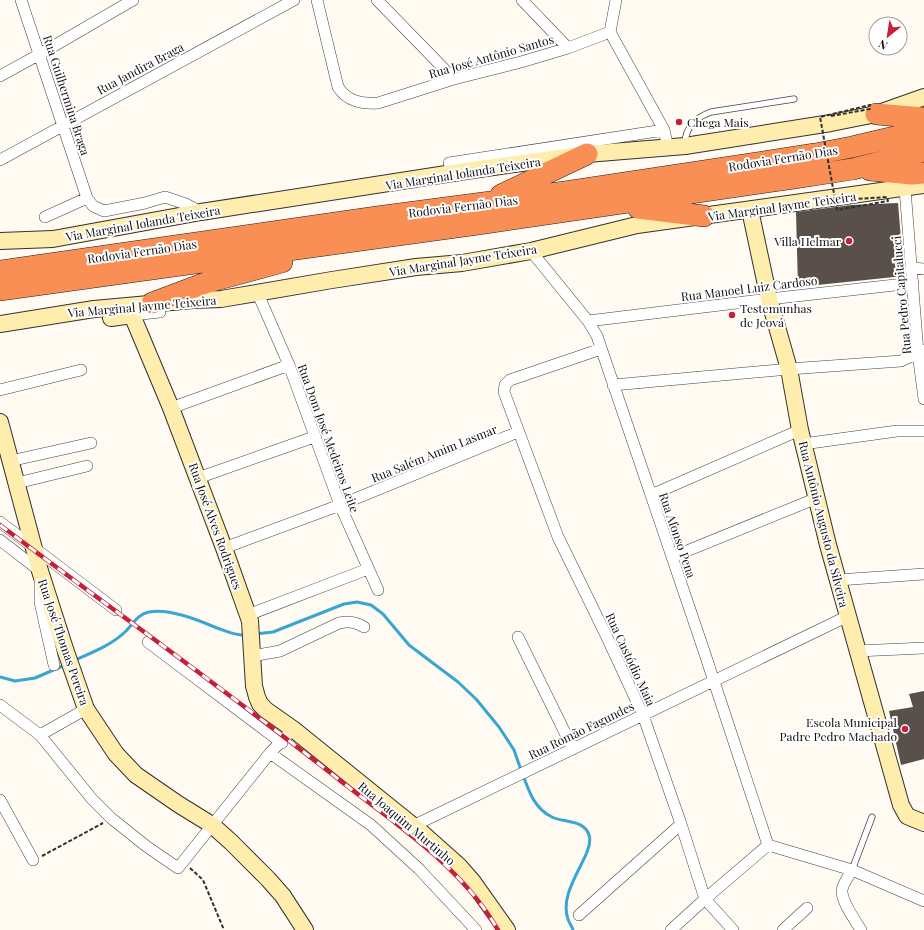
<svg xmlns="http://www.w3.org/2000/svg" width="924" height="930" font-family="'Playfair Display',serif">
  <rect width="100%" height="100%" fill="#fffbf2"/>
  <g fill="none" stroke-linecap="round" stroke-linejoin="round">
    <path stroke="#38a5d3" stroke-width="3" d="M255 634 273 632 344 604 357 602 371 605 383 614 409 645 458 682 476 699 499 727 514 750 521 770
      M73 661C91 653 112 645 126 631 133 624 138 614 149 612 169 608 198 620 217 628 226 631 236 636 246 635
      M0 677 15 681 35 678 65 665
      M523 775C529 792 535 809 552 817 563 823 584 819 589 835 591 841 589 847 587 852 579 872 560 897 568 919 569 923 572 926 573 930"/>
  </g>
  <path fill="#594f4b" d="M898 203 904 276 798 287 796 212 851 205Z
    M924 691V759L901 765 889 711 913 707 909 694Z"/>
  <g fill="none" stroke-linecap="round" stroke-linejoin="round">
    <g stroke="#424242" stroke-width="7">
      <path id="lane" d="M685 144C685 127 697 117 711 112L794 99
        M852 870 872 817"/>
    </g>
    <g stroke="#424242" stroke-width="12">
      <path id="street" d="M21 0 87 198
        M317 0 338 87C347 101 361 104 378 103L454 79 521 62 568 48 610 32
        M377 0 454 79
        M522 0 568 48
        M616 0 610 32 664 130 668 148
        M0 76 40 54 133 0
        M0 160 294 0
        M449 163 664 130
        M905 189 918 353 924 399
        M45 217 87 198 93 206 104 211 145 203 165 197 186 204 201 212
        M531 251 588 321 597 336 703 648 768 845
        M912 268 924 269
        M258 294 289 365 340 505 378 590
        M132 315 160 312
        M588 321 769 299 913 283
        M601 349 510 380 505 385 504 392 558 537 605 633 643 715 681 824 705 899 733 930
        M613 385 789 369 901 361 924 350
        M0 390 81 370
        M171 408 289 365
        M803 444 897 431H924
        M10 461 91 443
        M198 478 314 437
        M17 483 87 466
        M651 495 800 430
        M0 522 116 610
        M0 540 40 571V602L54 665
        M224 548 340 505 518 432
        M672 557 817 498
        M838 580 924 574
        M248 615 368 569
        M518 637 573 749
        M148 642 282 743
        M857 651 924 648
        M252 656 280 651 339 623C349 621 355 622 364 627
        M0 705 40 735 92 799 111 818 146 846 178 868 270 753 293 729
        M40 735 86 709
        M270 753 371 825 419 869 476 930
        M0 800 33 860
        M413 826 848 616
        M768 845 852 870 924 901
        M852 870C849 876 843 883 842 890 841 901 855 920 861 930
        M579 915 681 824
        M671 930 705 899 768 845
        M783 930 807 908"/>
    </g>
    <g stroke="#313131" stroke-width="18">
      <path id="secondary" d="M750 210 769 299 789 369 800 430 828 545 901 805 907 816 924 823
        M0 241 53 239 201 212 472 170 587 154 685 146 831 123 876 114 924 97
        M111 318 132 315 171 408 224 548 250 621 254 686 257 697 260 704 266 710 293 729 422 833 459 866 473 882 507 930
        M0 324 94 309 193 300 221 299 332 280 416 267 462 263 531 251 637 225 924 185
        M0 422 40 571 65 649 86 709 116 754 136 775 178 804 212 825 231 842 268 879 283 896 305 930"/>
    </g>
    <g stroke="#202020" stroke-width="22">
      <path id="highway" d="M876 114 924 118
        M870 170 912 174 924 173
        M501 195 587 154
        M638 208 704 216
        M0 271 377 217 565 192 815 154 852 147 924 130
        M0 290 478 224 794 178 853 169 924 151
        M152 303 208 282 282 262"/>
    </g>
    <path stroke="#313131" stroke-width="2" stroke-dasharray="4 2" stroke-linecap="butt" d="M42 856 103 823
      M190 868 203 880 224 930"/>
    <use href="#lane" stroke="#fff" stroke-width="5.5"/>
    <use href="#street" stroke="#fff" stroke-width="11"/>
    <use href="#secondary" stroke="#ffedad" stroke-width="16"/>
    <use href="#highway" stroke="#fa8f55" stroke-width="21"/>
    <g stroke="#c62039" stroke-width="4.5">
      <path id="rail" d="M0 525C114 611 230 693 342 782 397 825 462 867 498 930"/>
    </g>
    <use href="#rail" stroke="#fff" stroke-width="3" stroke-dasharray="9" stroke-linecap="butt"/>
    <path stroke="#313131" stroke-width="2" stroke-dasharray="4 2" stroke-linecap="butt" d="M831 116 870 109V105L820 117 837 210 888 201 887 197 855 199"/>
  </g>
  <g fill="#c62039" stroke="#fff" stroke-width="1.5">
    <circle cx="679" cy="122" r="4"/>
    <circle cx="849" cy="241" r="4"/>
    <circle cx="732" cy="315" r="4"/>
    <circle cx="905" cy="729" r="4"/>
  </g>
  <g text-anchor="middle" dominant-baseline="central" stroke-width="4" stroke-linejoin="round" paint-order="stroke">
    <g font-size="12" fill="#0f0f0f" stroke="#fff">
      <text transform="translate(491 56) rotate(-16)">Rua José Antônio Santos</text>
      <text transform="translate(140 68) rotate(-28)">Rua Jandira Braga</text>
      <text transform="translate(67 95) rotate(72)">Rua Guilhermina Braga</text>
      <text transform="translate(783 158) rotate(-9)">Rodovia Fernão Dias</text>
      <text transform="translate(463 173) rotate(-9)">Via Marginal Iolanda Teixeira</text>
      <text transform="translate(463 206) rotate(-7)">Rodovia Fernão Dias</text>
      <text transform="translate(782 206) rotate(-8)">Via Marginal Jayme Teixeira</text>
      <text transform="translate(143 223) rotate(-10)">Via Marginal Iolanda Teixeira</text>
      <text transform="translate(142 251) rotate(-8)">Rodovia Fernão Dias</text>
      <text transform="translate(463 260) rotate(-9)">Via Marginal Jayme Teixeira</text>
      <text transform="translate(749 288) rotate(-7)">Rua Manoel Luiz Cardoso</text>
      <text transform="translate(901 295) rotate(-95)">Rua Pedro Capitalucci</text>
      <text transform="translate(142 306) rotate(-5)">Via Marginal Jayme Teixeira</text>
      <text transform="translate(329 438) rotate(70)">Rua Dom José Medeiros Leite</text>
      <text transform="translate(434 453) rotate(-22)">Rua Salém Amim Lasmar</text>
      <text transform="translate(824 524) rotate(76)">Rua Antônio Augusto da Silveira</text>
      <text transform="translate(216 526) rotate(70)">Rua José Alves Rodrigues</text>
      <text transform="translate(678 535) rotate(71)">Rua Afonso Pena</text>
      <text transform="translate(64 642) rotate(71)">Rua José Thomas Pereira</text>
      <text transform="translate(631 659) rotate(65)">Rua Custódio Maia</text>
      <text transform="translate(581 730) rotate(-26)">Rua Romão Fagundes</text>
      <text transform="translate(407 823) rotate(40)">Rua Joaquim Murtinho</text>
    </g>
    <g font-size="12" fill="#0f0f0f" stroke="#fff" text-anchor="start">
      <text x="687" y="122">Chega Mais</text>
      <text x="841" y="241" text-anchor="end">Villa Helmar</text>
      <text x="740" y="308">Testemunhas<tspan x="740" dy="14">de Jeová</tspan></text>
      <text x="897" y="722" text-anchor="end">Escola Municipal<tspan x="897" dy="14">Padre Pedro Machado</tspan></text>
    </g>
  </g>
  <g transform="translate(888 36) rotate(210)"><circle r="19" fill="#ffffff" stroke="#9f9f9f"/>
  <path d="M0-3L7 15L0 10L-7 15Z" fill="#c62039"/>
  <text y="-6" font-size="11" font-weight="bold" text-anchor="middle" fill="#0f0f0f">N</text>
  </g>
</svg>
